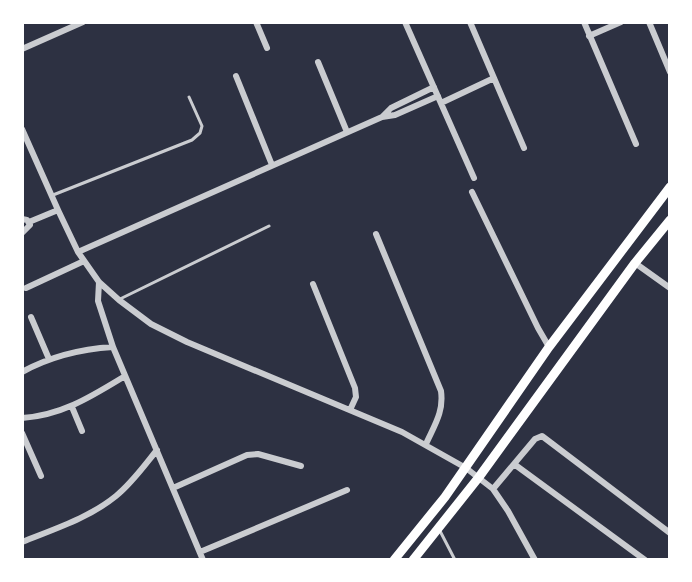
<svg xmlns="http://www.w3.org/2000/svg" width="692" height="582" font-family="Raleway,sans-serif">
  <rect width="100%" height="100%" fill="#2d3142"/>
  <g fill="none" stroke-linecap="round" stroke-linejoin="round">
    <path stroke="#caccd0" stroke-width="3" d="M53 195 192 140 200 133 202 126 189 97
      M120 299 269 226
      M439 529 455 560"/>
    <path stroke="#caccd0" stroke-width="6" d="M256 22 267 48
      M405 22 474 178
      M470 22 524 148
      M584 22 636 144
      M649 22 670 72
      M589 36 621 22
      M22 49 83 22
      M318 62 347 132
      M236 76 272 165
      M441 103 494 78
      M382 117 395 115 438 96
      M22 129 58 210 78 252 99 282 119 300 151 324 187 342 402 432 466 468 493 489 508 511 535 560
      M472 192 538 328 549 347
      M22 219 27 220 30 225 22 233
      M29 222 58 210
      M376 234 441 391C444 412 434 426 426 444
      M78 252 382 117 391 108 434 87
      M635 263 670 288
      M99 282 98 301 113 347 203 560
      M313 284 355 388 356 397 350 410
      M26 288 84 261
      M31 317 49 359
      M22 372C51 356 81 349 113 347
      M72 407 82 431
      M22 418C63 415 92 396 125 376
      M22 433 41 476
      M514 464 645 560
      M173 488 247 455 258 454 301 466
      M493 489 535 439 542 436 670 533
      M22 542C54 529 89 518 116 496 132 483 144 466 157 450
      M200 552 347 490"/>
    <path stroke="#fff" stroke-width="9" d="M394 560 445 497 549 347 670 187
      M413 560 479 477 635 263 670 220"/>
  </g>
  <rect width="692" height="582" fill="none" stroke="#ffffff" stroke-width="48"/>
</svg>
